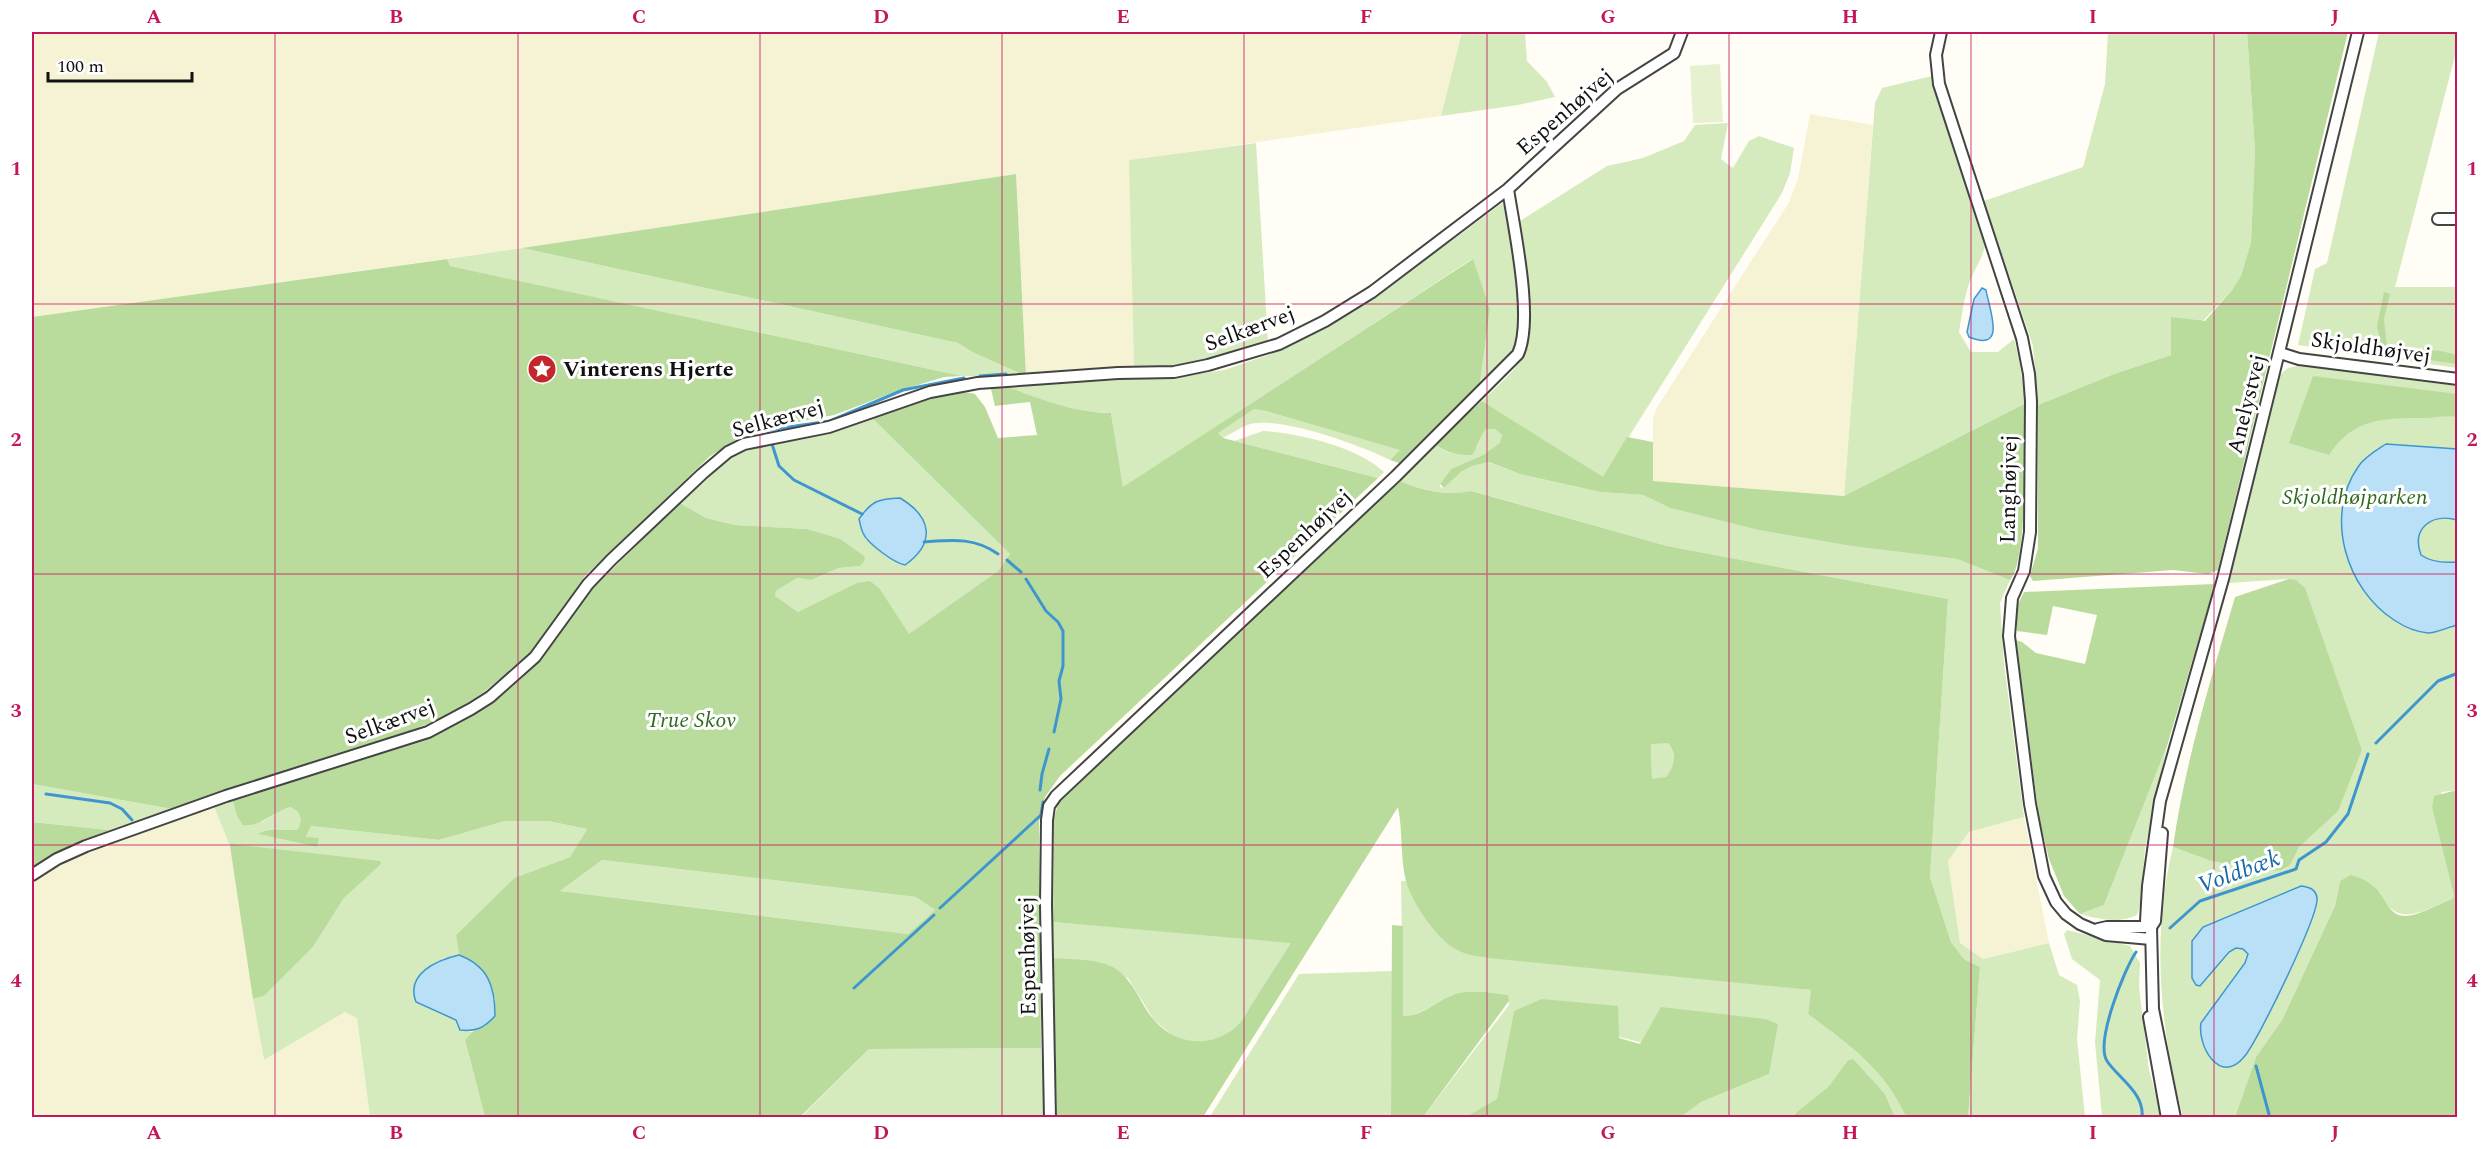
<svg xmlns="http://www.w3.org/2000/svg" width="2489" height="1149" font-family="Spectral,serif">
  <rect width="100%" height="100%" fill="#fffdf5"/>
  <path fill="#f6f3d4" d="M32 32H1462L1441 116 1130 160 1134 367 1026 376 1016 174 522 248 32 317Z
    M1810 114 1873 125 1844 496 1653 481V419L1656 409 1788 204 1798 179Z
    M212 802 230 846 264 1060 345 1012 357 1017 370 1117 32 1118V880L90 849Z
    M2024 817 2049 943 1983 959 1960 943 1948 861 1969 832Z"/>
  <path fill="#d5ebbd" d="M1462 32H1525L1527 61 1547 82 1555 97 1518 105 1441 116Z
    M2108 32H2247L2255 150 2251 242 2241 276 2232 290 2171 355 2114 374 2038 405 2033 346 1984 201 2083 167 2105 84Z
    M2379 32H2457V48L2395 287H2457V368L2298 345 2315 269 2327 263Z
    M1932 76 1985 246C1982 259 1975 268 1970 281 1964 297 1962 315 1959 332L1971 352H1998L2014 339 2019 359 2026 403 1844 496 1875 103 1882 88Z
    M1728 123 1721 159 1733 168 1749 141 1759 136 1794 148 1790 173 1782 193 1603 478 1482 401C1495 388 1511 375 1521 360 1541 334 1524 254 1520 221L1607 166 1643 158 1684 141 1695 125Z
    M1256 143 1268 343 1174 367H1134L1129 160Z
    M1502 203C1512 216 1525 323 1519 339 1512 358 1495 370 1480 383L1490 309 1472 259 1123 488 1111 413C1075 413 1037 399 1004 386L1178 377 1224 370 1271 354 1324 327 1457 237Z
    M522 248 958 343 972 352 1026 376H962L449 266 447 259Z
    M533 357H550L556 361V369L542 385 530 371 529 362Z
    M2302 365 2457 386V790L2442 792 2432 808 2454 896 2452 899C2423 910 2397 930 2380 893L2340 881 2335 906 2282 1020 2256 1057 2235 1117H2183C2160 1029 2151 936 2173 847L2211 861 2269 871 2290 864 2299 847 2349 779 2362 750 2289 579 2229 583 2280 375 2288 368Z
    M1254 409 1266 411 1401 450 1390 460C1362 446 1277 414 1247 425 1239 428 1231 434 1223 438L1217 433Z
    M872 418 1010 554 998 571 909 635 880 589 798 612 775 596 776 591 797 578 811 580 839 568 860 566 807 529 735 525 706 518 680 503 718 466 753 446 830 432Z
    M1486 429H1495L1502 435 1501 443 1483 455 1451 469 1440 484V487L1444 488 1461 472 1472 466 1488 462 1520 474 1600 492 1643 495 1670 508 1758 530 1851 546 1957 559 2010 580 2000 603 2004 664 2024 817 1969 832 1948 861 1960 943 1983 959 2049 943 2059 975 2077 985 2080 1001 2077 1039 2085 1117H1968L1980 967 1964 959 1951 942 1930 877 1948 599 1667 546 1473 491C1445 496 1423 491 1398 480L1434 443C1452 457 1456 455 1477 447L1481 435Z
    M1263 431C1298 433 1358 447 1384 472L1378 478 1234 441Z
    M1651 743H1668C1675 751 1677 769 1667 776 1663 779 1656 779 1652 779Z
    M2167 746 2145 849 2140 906 2137 915C2120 924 2097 919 2080 914L2104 905Z
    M32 784 172 809 109 830 32 822Z
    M232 798 237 816 262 822 281 810 291 807 298 812 301 820 298 829C284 832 271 824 259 834L316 847 306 837 311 826 439 840 505 821H548L587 829 570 857 514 878 456 935 459 955 442 959 416 1002 456 1020 460 1030 472 1032 465 1040 485 1117H370L357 1018 345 1012 264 1060 253 999 264 996 313 947 344 898 381 863 233 844 230 846 212 802Z
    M602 860 916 897 935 910 908 934 560 891Z
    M1401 881H1406L1421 911 1469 954 1811 990 1808 1014C1849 1045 1884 1068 1906 1117H1895L1885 1094 1848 1060 1828 1087 1798 1111 1793 1117H1681L1701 1102 1769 1074 1514 1011 1497 1100 1466 1117H1423L1509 1005 1508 995C1491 993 1471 989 1455 994 1433 1001 1428 1014 1403 1016Z
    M1053 922 1292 942 1238 1026 1224 1036 1207 1042H1188L1172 1035 1154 1020 1128 978 1053 958Z
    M2067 930 2130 946 2140 963 2139 987 2149 1070 2162 1117H2102L2095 1042 2100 980 2072 959 2064 934Z
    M1393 971 1391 1117 1209 1118 1299 974Z
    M1041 1048 1044 1117 800 1118 869 1049Z"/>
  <path fill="#b9dc9c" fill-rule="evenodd" d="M2247 32H2348L2218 570 2208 574 2173 570 2033 581 2030 576 2038 548V405L2114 374 2171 355V317L2205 321 2232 290 2241 276 2251 242 2255 150Z
    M1016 174 1026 376 972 352 958 343 522 248Z
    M447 259 450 266 962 376 944 377 892 393 834 415 767 428 739 438 709 457 585 576 537 647 484 692 447 716 402 734 172 809 32 784V317ZM533 357 542 361 550 357 556 361V369L543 385 530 371 529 362Z
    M1473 259 1490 309 1480 383 1399 463 1390 460 1400 450 1266 411 1254 409 1218 433 1223 438 1378 478 1060 776 1045 797 1039 822 1041 1048 869 1049 800 1117H485L465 1040 472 1032 485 1026 495 1000C488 976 484 965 459 955L456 935 514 878 570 857 587 829 548 821H505L439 840 311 826 306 837 319 838 317 847 258 834C271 825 284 832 298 829L301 820 298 812 291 807C273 811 262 827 243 825L237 816 232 798 423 737 533 665 589 592 680 503 706 518 735 525 807 529 840 539 864 556 865 560 860 566 839 568 811 580 797 578 776 591 775 596 798 612 857 583 870 581 880 589 909 634 998 571 1010 554 872 418C901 408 945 387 975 394L985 407 998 438 1037 435 1030 402 995 406 991 389C1009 384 1016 391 1032 396 1057 405 1084 413 1111 413L1123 487ZM602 860 916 897 935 910 908 934 560 891Z
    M2384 292 2390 294 2384 319 2387 347 2441 351 2457 355V364L2383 353 2377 326Z
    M2313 376 2457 394V417C2446 415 2436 418 2424 418 2384 418 2353 418 2329 455L2289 443Z
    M1482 401 1603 477 1627 437 1653 442V481L1844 496 2026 403C2025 434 2028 563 2010 580L1957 559 1851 546 1758 530 1670 508 1643 495 1600 492 1520 474 1489 462 1472 466 1461 472 1444 488 1440 484 1451 469 1483 455 1500 443 1502 435 1495 429H1486C1479 437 1478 447 1472 455 1456 455 1446 453 1434 443Z
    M1398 480C1423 491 1445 496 1472 491L1667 546 1948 599 1930 877 1951 942 1964 959 1980 967 1968 1117H1906C1884 1068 1849 1045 1808 1014L1811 990 1489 958C1477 956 1464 955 1454 948 1435 937 1412 902 1406 881 1400 858 1403 831 1398 807L1203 1117H1057L1053 958C1073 960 1099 958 1116 969 1135 982 1140 1004 1154 1020 1176 1045 1210 1049 1236 1027 1243 1021 1248 1009 1254 1001 1266 981 1279 962 1291 943L1053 922 1054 818 1060 798ZM1668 743C1677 753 1675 767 1666 777L1652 779 1651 744Z
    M2289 579 2296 580 2305 588 2362 750 2338 811 2299 847 2290 865 2281 870 2269 871 2211 861 2173 847C2185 762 2211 679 2235 597Z
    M2215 584 2167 746 2104 905 2080 914 2064 896 2049 859 2039 818 2016 640 2022 642 2036 653 2085 664 2097 615 2053 606 2047 635 2017 631 2015 610 2024 592Z
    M2457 790V1117H2235L2256 1057 2282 1020 2335 906 2340 881 2351 875C2362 878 2372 883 2379 892 2387 902 2390 916 2406 916 2420 915 2438 904 2452 899L2454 896 2432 808 2434 796Z
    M32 822 109 830 60 852 32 869Z
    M232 844 380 861 381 864 344 898 313 947 264 996 253 999 230 846Z
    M1392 925 1403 926V1016C1427 1015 1434 1001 1455 994 1472 989 1491 993 1508 995L1509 1001 1423 1117H1391Z
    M1542 999 1618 1006 1619 1038 1640 1044 1661 1007 1765 1019 1778 1024 1769 1074 1701 1102 1681 1117H1466L1497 1099 1514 1011Z
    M1853 1059 1885 1094 1895 1117H1793L1798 1111 1828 1087 1848 1060Z"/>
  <path fill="#e6f2cf" d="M1720 64 1723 122 1693 123 1690 66Z"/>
  <path fill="#b9e0f7" stroke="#3f96cf" stroke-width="1.5" d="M1982 288 1986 290C1989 309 2008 353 1969 337L1967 332 1974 299Z
    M2386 444 2457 449V520C2432 513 2411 528 2421 555 2431 562 2445 563 2457 562L2458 624 2454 626C2446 628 2436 633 2428 633 2416 632 2403 626 2394 620 2346 589 2324 516 2358 467 2364 457 2377 450 2386 444Z
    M900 498C932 517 936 543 905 565 894 563 867 543 863 533 861 529 860 523 859 519 872 500 879 499 900 498Z
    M2301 886C2309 887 2316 889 2317 898 2319 915 2258 1041 2244 1057 2220 1086 2197 1046 2201 1023L2245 963 2248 954 2243 949 2236 948 2229 952 2200 986 2196 985 2192 978V941L2203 927Z
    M459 955C488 966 495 986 495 1016 484 1028 476 1032 460 1030L456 1020 416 1002C405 974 437 960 459 955Z"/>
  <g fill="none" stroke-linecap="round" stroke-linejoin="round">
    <path stroke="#3f96cf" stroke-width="3" d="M980 376 1006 374
      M768 430 830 421 903 390 964 378
      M772 444 779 466 794 480 862 514
      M924 542C952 540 974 537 998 554
      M1007 560 1021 572
      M1026 579 1046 611 1058 622 1063 631V666L1059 681 1061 699 1054 732
      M2376 743 2438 681 2458 673
      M1040 790 1042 774 1049 749
      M46 794 110 803 122 809 132 820
      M940 908 1041 815 1043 802
      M2170 928 2200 901 2296 869 2299 860 2326 842 2348 814 2368 754
      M2136 952C2124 970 2095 1042 2107 1061 2119 1079 2145 1093 2142 1118
      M854 988 934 915
      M2256 1066 2270 1118"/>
    <g stroke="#444" stroke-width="14">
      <path id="minor" d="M1941 32 1936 55 1939 84 2022 338 2029 374 2031 401 2030 532 2024 571 2012 598 2009 636 2030 804 2044 876 2056 902 2066 914 2080 924 2106 935 2151 939
        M2438 219H2458
        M2280 353 2299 359 2458 379
        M32 875 57 859 86 846 226 796 428 732 471 709 490 697 535 657 588 584 611 560 702 474 728 452 744 444 829 427 930 392 978 383 1118 373 1174 372 1208 365 1279 344 1325 321 1372 292 1508 189 1617 89 1674 53 1682 32
        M2151 927 2155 921 2162 833
        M2098 929 2107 927H2151
        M2149 1017 2167 1118
        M1050 1118 1046 905 1047 820 1049 806 1056 796 1396 476 1518 354C1534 319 1514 229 1508 189
        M2175 1118 2153 1009 2151 927 2146 921 2148 886 2160 801 2223 579 2358 32"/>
    </g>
    <use href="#minor" stroke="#fff" stroke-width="10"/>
  </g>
  <path fill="none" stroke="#c2185b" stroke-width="1.5" stroke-opacity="0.55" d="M275 32V1118M518 32V1118M760 32V1118M1002 32V1118M1244 32V1118M1487 32V1118M1729 32V1118M1971 32V1118M2214 32V1118M32 304H2458M32 574H2458M32 845H2458"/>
  <defs>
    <g id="sight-disc" transform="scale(1.5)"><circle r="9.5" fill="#c4262e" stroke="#fff"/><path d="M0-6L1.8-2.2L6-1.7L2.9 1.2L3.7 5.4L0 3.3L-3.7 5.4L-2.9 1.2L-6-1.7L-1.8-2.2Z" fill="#fff"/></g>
  </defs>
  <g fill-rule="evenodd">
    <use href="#sight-disc" x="542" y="369"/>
  </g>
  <g text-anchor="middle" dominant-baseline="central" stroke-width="6" stroke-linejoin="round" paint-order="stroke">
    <g font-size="22" fill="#111" stroke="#fff">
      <text transform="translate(1565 112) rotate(-41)">Espenhøjvej</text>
      <text transform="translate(1250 329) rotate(-20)">Selkærvej</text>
      <text transform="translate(2371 348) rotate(8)">Skjoldhøjvej</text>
      <text transform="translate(2247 404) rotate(-76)">Anelystvej</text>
      <text transform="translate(778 419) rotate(-15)">Selkærvej</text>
      <text transform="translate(2009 489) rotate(-89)">Langhøjvej</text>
      <text transform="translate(1305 534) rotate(-43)">Espenhøjvej</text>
      <text transform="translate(390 722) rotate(-20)">Selkærvej</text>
      <text transform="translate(1028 956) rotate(-91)">Espenhøjvej</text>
    </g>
    <g font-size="22" font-weight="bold" fill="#111" stroke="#fff" text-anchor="start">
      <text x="563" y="369">Vinterens Hjerte</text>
    </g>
    <g font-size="22" font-style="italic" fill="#2f6b1f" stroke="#fff">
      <text x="2355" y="497">Skjoldhøjparken</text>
      <text x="691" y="720">True Skov</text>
    </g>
    <g font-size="24" font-style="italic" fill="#1768a6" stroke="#fff">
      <text transform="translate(2239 872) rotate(-20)">Voldbæk</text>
    </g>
  </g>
  <rect width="2489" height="1149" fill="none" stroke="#ffffff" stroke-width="66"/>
  <path d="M48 72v9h144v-9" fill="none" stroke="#111111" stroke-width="3"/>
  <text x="57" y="72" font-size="18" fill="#111111" stroke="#ffffff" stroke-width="4.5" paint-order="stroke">100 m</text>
  <rect x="33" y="33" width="2423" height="1083" fill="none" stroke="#c2185b" stroke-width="2"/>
  <g font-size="20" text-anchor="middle" font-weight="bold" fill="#c2185b">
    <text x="154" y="23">A</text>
    <text x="396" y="23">B</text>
    <text x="639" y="23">C</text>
    <text x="881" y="23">D</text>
    <text x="1123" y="23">E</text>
    <text x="1366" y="23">F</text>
    <text x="1608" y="23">G</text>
    <text x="1850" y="23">H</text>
    <text x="2093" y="23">I</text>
    <text x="2335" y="23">J</text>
    <text x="16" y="175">1</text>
    <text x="2472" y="175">1</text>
    <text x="16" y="446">2</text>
    <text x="2472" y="446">2</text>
    <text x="16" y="717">3</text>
    <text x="2472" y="717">3</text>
    <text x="16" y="987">4</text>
    <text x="2472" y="987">4</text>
    <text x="154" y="1139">A</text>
    <text x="396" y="1139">B</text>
    <text x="639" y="1139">C</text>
    <text x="881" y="1139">D</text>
    <text x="1123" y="1139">E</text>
    <text x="1366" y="1139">F</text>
    <text x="1608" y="1139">G</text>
    <text x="1850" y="1139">H</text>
    <text x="2093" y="1139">I</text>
    <text x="2335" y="1139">J</text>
  </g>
</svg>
